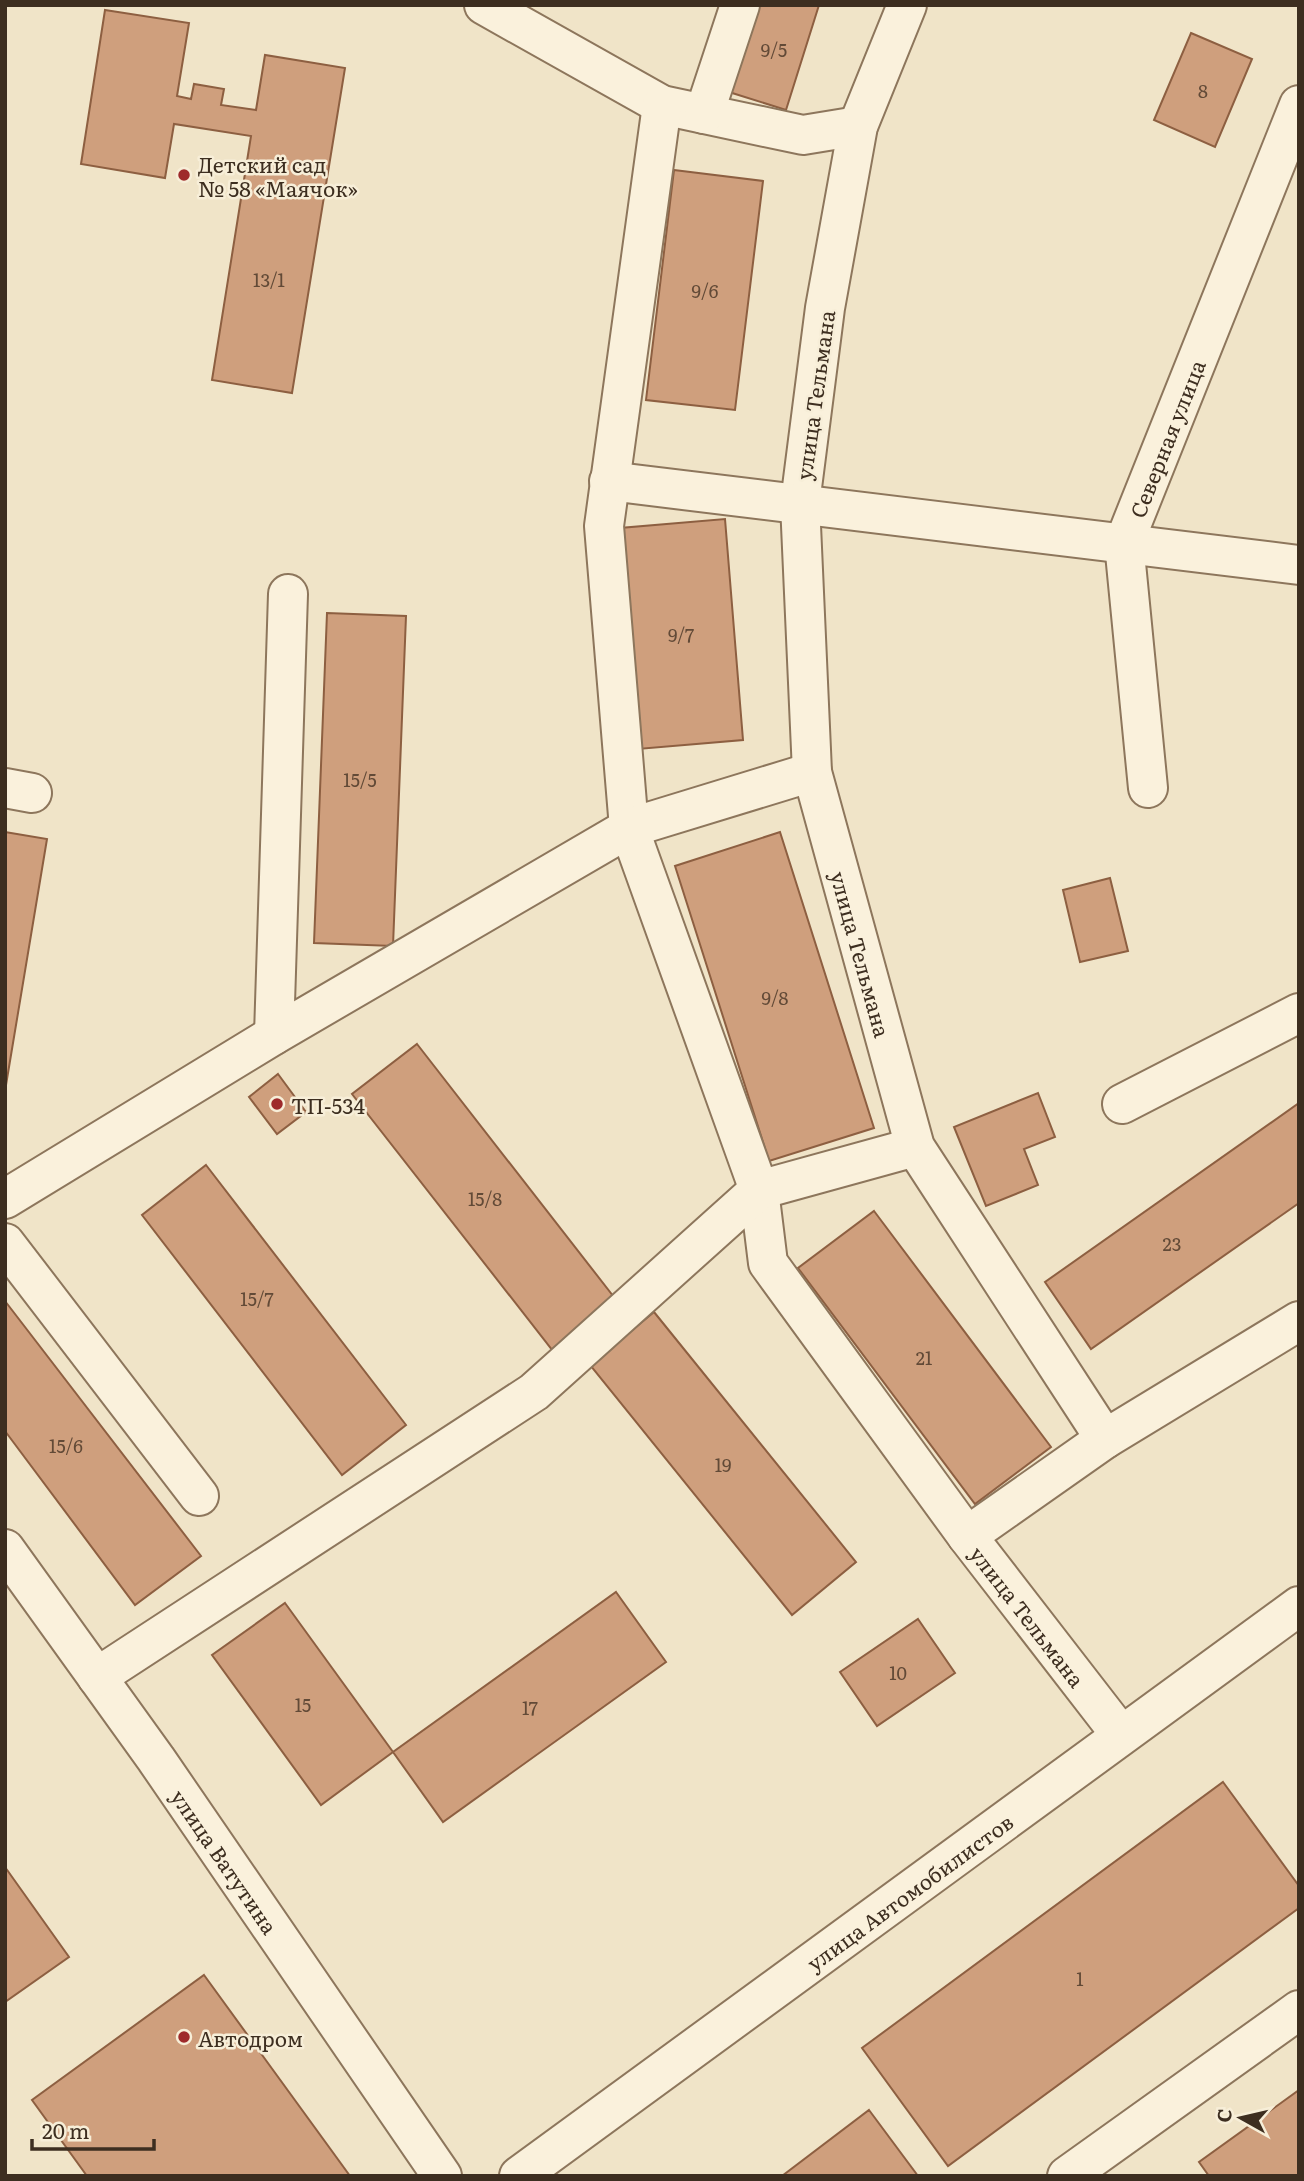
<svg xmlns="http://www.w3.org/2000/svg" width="1304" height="2181" font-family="Literata,serif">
  <rect width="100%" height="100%" fill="#f0e4c8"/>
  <path fill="#cf9f7d" stroke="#8d5f41" stroke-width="2" d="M756 5H819L786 110 729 92Z
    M105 10 189 23 177 96 191 99 194 84 224 89 221 105 256 110 265 55 345 68 292 393 212 380 251 136 174 124 165 178 81 164Z
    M1191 33 1252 59 1215 147 1154 120Z
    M674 170 763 181 735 410 646 400Z
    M725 519 743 740 638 749 620 528Z
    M327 613 406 616 393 946 314 943Z
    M5 832 47 839 5 1091Z
    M780 832 874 1128 769 1161 675 866Z
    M1110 878 1128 951 1080 962 1063 890Z
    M417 1044 617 1301 553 1351 352 1094Z
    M278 1074 306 1112 277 1134 249 1097Z
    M1038 1093 1055 1137 1024 1149 1038 1185 986 1206 954 1127Z
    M1299 1103V1203L1091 1349 1045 1282Z
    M206 1165 406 1425 342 1475 142 1215Z
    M874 1211 1051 1447 975 1504 798 1268Z
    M5 1301 201 1556 135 1605 5 1431Z
    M654 1312 856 1562 792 1615 590 1365Z
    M616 1592 666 1662 443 1822 393 1752Z
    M285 1603 393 1752 321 1805 212 1655Z
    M918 1619 955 1673 877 1726 840 1672Z
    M1223 1782 1299 1886V1908L948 2166 862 2048Z
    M5 1867 69 1957 5 2002Z
    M204 1975 350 2176H87L32 2100Z
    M1299 2090V2176H1209L1199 2162Z
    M869 2110 918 2176H782Z"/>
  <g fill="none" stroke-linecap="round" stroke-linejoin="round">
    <g stroke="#8d765c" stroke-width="42">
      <g id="minor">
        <path d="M484 5 662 105 803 135 858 126"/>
        <path id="s1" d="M907 5 858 126 825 308 800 503 812 772 915 1147 1105 1439 967 1536 1121 1735"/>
        <path d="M662 105 604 526 629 828 759 1190 768 1263 967 1536"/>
        <path d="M704 114 740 5"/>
        <path d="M609 481 1299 565"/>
        <path d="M5 788 32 793"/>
        <path id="s2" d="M1148 788 1124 543 1299 105"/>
        <path d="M274 1035 288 594"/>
        <path d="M1122 1104 1299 1013"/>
        <path d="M5 1199 274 1035 629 828 812 772"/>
        <path d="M5 1243 199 1496"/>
        <path d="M1105 1439 1299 1321"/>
        <path id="s3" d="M5 1549 156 1759 442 2176"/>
        <path d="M97 1677 534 1392 759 1190 915 1147"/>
        <path id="s4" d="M519 2176 1299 1606"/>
        <path d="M1067 2176 1299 2010"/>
      </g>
    </g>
    <use href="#minor" stroke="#faf1dc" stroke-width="38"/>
  </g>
  <g fill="#9e2a2b" stroke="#f7eed8" stroke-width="2.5">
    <circle cx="184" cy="175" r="7"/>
    <circle cx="277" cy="1104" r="7"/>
    <circle cx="184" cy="2037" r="7"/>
  </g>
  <g text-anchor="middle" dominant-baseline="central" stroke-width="5" stroke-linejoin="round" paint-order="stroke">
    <g font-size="18" fill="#624a37">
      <text x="774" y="49">9/5</text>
      <text x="1203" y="90">8</text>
      <text x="269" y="279">13/1</text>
      <text x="705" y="290">9/6</text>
      <text x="681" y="634">9/7</text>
      <text x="360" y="779">15/5</text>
      <text x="775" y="997">9/8</text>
      <text x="485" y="1198">15/8</text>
      <text x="1172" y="1243">23</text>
      <text x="257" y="1298">15/7</text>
      <text x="924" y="1357">21</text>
      <text x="66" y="1445">15/6</text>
      <text x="723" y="1464">19</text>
      <text x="898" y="1672">10</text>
      <text x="303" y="1704">15</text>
      <text x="530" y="1707">17</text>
      <text x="1080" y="1978">1</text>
    </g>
    <g font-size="21" fill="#3d2e20" stroke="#f7eed8" text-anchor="start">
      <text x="198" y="163">Детский сад<tspan x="198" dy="24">№ 58 «Маячок»</tspan></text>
      <text x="291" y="1104">ТП-534</text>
      <text x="198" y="2037">Автодром</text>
    </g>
    <g font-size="21" fill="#3d2e20" stroke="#f7eed8">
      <text transform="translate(814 395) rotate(-82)">улица Тельмана</text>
      <text stroke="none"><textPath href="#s2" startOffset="359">Северная улица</textPath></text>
      <text stroke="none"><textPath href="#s1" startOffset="970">улица Тельмана</textPath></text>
      <text stroke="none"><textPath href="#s1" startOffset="1788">улица Тельмана</textPath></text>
      <text stroke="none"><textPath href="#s3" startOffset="382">улица Ватутина</textPath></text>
      <text stroke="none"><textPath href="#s4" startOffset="483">улица Автомобилистов</textPath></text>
    </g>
  </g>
  <rect width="1304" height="2181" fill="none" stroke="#3d2e20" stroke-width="14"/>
  <g transform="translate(1241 2118) rotate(278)" stroke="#f7eed8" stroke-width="5" paint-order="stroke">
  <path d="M0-5L12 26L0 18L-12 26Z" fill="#3d2e20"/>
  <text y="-10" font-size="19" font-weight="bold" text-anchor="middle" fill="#3d2e20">С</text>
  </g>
  <path d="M32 2139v10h122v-10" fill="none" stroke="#3d2e20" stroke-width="3.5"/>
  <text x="42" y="2139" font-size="21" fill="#3d2e20" stroke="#f7eed8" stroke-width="5" paint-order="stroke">20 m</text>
</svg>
